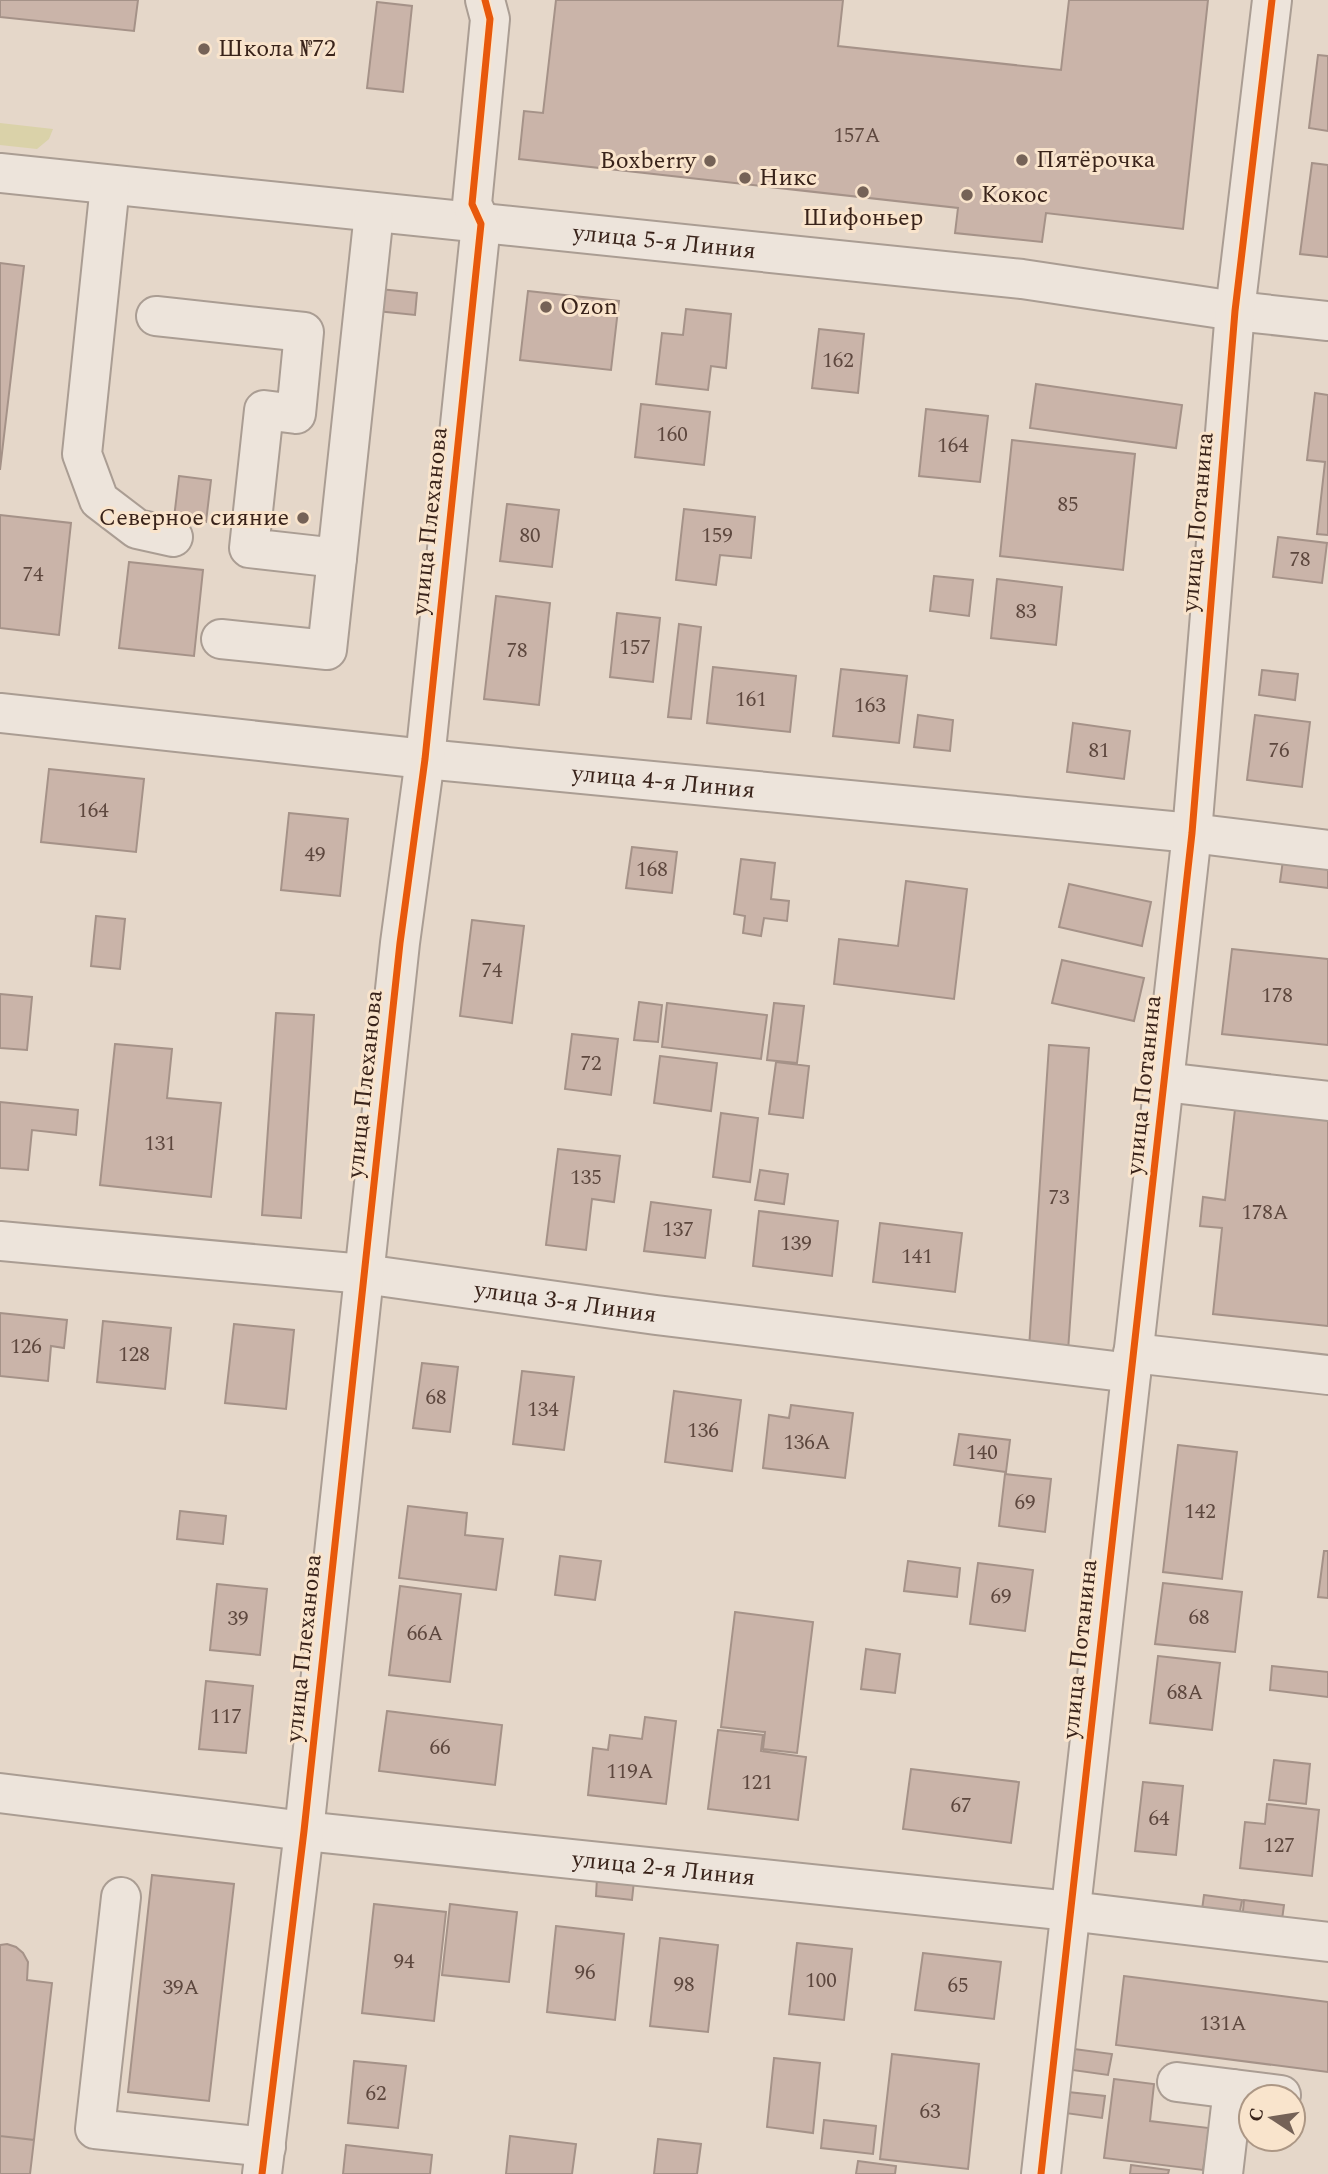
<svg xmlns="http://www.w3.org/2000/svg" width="1328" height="2174" font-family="Spectral,serif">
  <rect width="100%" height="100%" fill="#e5d7c9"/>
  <path fill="#dad2a9" d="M0 123 53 129 49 139 37 149 0 145Z"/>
  <path fill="#cab4a9" stroke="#a59288" stroke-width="2" d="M0 0H138L134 31 0 17Z
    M556 0H843L838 46 1061 70 1069 0H1208L1183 229 1046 213 1042 242 955 233 958 208 519 159 524 111 543 113Z
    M377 2 412 6 403 92 367 88Z
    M1318 55 1328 56V131L1309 128Z
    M1312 163 1328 165V257L1300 254Z
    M0 263 24 266 0 470Z
    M380 289 417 293 415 315 377 311Z
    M528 291 619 301 611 370 520 360Z
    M686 309 731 314 726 368 711 366 708 390 656 384 662 333 683 335Z
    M819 329 864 334 858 393 812 388Z
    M1036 384 1182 405 1176 448 1030 428Z
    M1315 393 1328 395V535L1317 534 1325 462 1307 460Z
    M641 404 710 412 704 465 635 457Z
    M926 409 988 416 980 482 919 476Z
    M1012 440 1135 454 1123 570 1000 556Z
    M179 476 211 480 206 522 174 518Z
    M507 504 559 510 552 567 500 561Z
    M684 509 755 517 751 558 720 555 716 585 676 580Z
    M0 515 71 523 59 635 0 628Z
    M1278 537 1327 543 1322 583 1273 577Z
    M129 562 203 570 194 656 119 648Z
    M934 576 973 580 969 616 930 611Z
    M997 579 1062 587 1056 645 991 638Z
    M496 596 550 603 539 705 484 699Z
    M617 613 660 618 653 682 610 677Z
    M679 624 701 627 691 719 668 717Z
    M713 667 796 676 790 732 707 723Z
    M841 669 907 676 899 743 833 736Z
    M1262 670 1298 674 1295 700 1259 695Z
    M918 715 953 720 950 751 914 747Z
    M1255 715 1310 722 1302 787 1247 780Z
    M1073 723 1130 731 1124 779 1067 772Z
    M49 769 144 779 136 852 41 842Z
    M289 813 348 819 340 896 281 890Z
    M632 847 677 852 672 893 626 888Z
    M741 859 775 863 771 899 789 901 787 921 764 918 761 936 743 933 745 916 734 914Z
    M1283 860 1328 865V888L1280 882Z
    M906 881 967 889 954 999 834 984 839 939 898 946Z
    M1069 884 1151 902 1142 946 1059 927Z
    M96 916 125 919 120 969 91 966Z
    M472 920 524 926 512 1023 460 1016Z
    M1232 949 1328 959V1045L1222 1034Z
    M1062 960 1144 978 1134 1021 1052 1003Z
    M0 994 32 997 27 1050 0 1048Z
    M639 1002 662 1005 658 1042 634 1040Z
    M667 1003 767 1015 761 1059 662 1047Z
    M774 1003 804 1006 797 1063 767 1060Z
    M276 1013 314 1015 301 1218 262 1215Z
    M572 1034 618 1039 611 1095 565 1089Z
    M115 1044 172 1049 167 1098 221 1103 211 1197 100 1185Z
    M1049 1045 1089 1048 1068 1351 1029 1348Z
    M660 1056 717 1063 711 1111 654 1103Z
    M776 1062 809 1066 803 1118 769 1114Z
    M0 1102 78 1110 76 1135 32 1130 28 1170 0 1168Z
    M1235 1109 1328 1119V1326L1213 1314 1222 1228 1200 1226 1203 1197 1225 1200Z
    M721 1113 758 1118 750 1182 713 1177Z
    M558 1149 620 1156 614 1202 592 1199 586 1250 546 1245Z
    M760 1170 788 1174 784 1204 755 1200Z
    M651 1202 711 1210 705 1258 644 1251Z
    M759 1211 838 1221 832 1276 753 1266Z
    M880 1223 962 1233 955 1292 873 1282Z
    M0 1313 67 1320 64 1348 51 1346 48 1381 0 1376Z
    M103 1321 171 1328 165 1389 97 1382Z
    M234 1324 294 1330 286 1409 225 1403Z
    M422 1363 458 1367 450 1432 413 1428Z
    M522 1371 574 1377 564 1450 513 1444Z
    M674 1391 741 1400 732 1471 665 1462Z
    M791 1405 853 1413 845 1478 763 1468 769 1415 789 1418Z
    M959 1434 1010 1440 1006 1472 954 1465Z
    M1178 1445 1237 1452 1222 1579 1163 1572Z
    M1005 1474 1051 1479 1045 1532 999 1526Z
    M408 1506 467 1513 465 1535 503 1539 496 1590 399 1578Z
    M180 1511 226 1516 223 1544 177 1539Z
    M1324 1551H1328V1598L1318 1597Z
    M560 1556 601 1561 595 1600 555 1595Z
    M908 1561 960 1568 957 1597 904 1591Z
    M978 1563 1033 1570 1025 1631 970 1624Z
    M1163 1583 1242 1592 1235 1652 1155 1644Z
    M217 1584 267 1589 260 1655 210 1650Z
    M400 1586 461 1594 450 1682 389 1675Z
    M735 1612 813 1622 797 1753 763 1749 765 1732 721 1727Z
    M866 1649 900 1654 895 1693 861 1689Z
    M1158 1656 1220 1663 1212 1730 1150 1723Z
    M1272 1666 1328 1672V1697L1270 1690Z
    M206 1681 253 1686 246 1753 199 1749Z
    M387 1711 502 1725 495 1785 379 1771Z
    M645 1717 676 1721 666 1804 588 1795 593 1748 608 1750 610 1735 642 1739Z
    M718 1730 763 1735 761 1751 806 1757 798 1820 708 1809Z
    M1274 1760 1310 1764 1306 1804 1269 1800Z
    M911 1769 1019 1782 1011 1843 903 1829Z
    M1143 1782 1183 1786 1176 1855 1135 1851Z
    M1267 1804 1319 1810 1312 1876 1240 1868 1245 1822 1265 1824Z
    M152 1875 234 1884 209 2101 128 2092Z
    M597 1877 634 1881 632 1900 596 1896Z
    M1204 1895 1242 1900 1238 1922 1201 1917Z
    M1244 1900 1284 1905 1281 1927 1242 1922Z
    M374 1904 446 1912 434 2021 362 2013Z
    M450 1904 517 1912 509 1982 442 1975Z
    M556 1926 624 1934 615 2020 547 2012Z
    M660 1938 718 1945 708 2032 650 2026Z
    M797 1943 852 1949 844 2020 789 2014Z
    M7 1944 16 1947 23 1953 28 1962 27 1980 52 1983 34 2140 0 2136V1945Z
    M923 1953 1001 1962 994 2019 915 2010Z
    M1124 1976 1328 2002V2072L1116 2045Z
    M1074 2049 1112 2054 1108 2075 1072 2070Z
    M892 2054 979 2064 968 2169 880 2159Z
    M774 2058 820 2063 813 2133 767 2127Z
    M354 2061 406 2066 398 2128 348 2123Z
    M1114 2079 1154 2084 1150 2121 1209 2128 1203 2170 1104 2158Z
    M1068 2092 1105 2096 1102 2118 1065 2113Z
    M824 2120 876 2126 873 2154 821 2148Z
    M0 2136 34 2140 30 2174H0Z
    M510 2136 576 2144 572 2174H506Z
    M658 2139 701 2144 697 2174H654Z
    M346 2145 432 2155 430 2174H343Z
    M858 2161 896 2166 895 2174H856Z
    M1131 2165 1169 2170 1168 2174H1130Z"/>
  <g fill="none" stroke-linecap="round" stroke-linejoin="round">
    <g stroke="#aa9d93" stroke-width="42">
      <g id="minor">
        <path id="s1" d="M0 173 1022 279 1235 311 1328 321"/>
        <path d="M110 185 82 454 99 500 137 529 173 537"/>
        <path d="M156 316 304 332 296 414 264 410 249 548 337 558 374 213"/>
        <path d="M221 639 327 650 337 558"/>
        <path id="s2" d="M0 713 425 759 1192 833 1328 850"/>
        <path d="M1164 1082 1328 1101"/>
        <path id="s3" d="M0 1241 364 1274 656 1315 1131 1373"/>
        <path d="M1133 1353 1328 1375"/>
        <path id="s4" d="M0 1793 304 1831 1070 1911 1328 1942"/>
        <path d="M121 1897 95 2129 266 2147"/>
        <path d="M1177 2082 1281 2095"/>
        <path d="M262 2174 304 1831 400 943 425 759 481 224 472 204 490 19 485 0"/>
        <path d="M1041 2174 1192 833 1235 311 1272 0"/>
        <path d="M1223 2174 1233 2089"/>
      </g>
    </g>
    <use href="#minor" stroke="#ede4db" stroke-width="38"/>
    <g stroke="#f9e4cc" stroke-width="11">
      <path id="cycleway" d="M262 2174 304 1831 400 943 425 759 481 224 472 204 490 19 485 0
        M1041 2174 1192 833 1235 311 1272 0"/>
    </g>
    <use href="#cycleway" stroke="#e8590c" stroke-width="7"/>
  </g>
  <g fill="#756257" stroke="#f9e4cc" stroke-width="2.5">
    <circle cx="204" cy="49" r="7"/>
    <circle cx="1022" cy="160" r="7"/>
    <circle cx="710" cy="161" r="7"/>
    <circle cx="745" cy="178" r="7"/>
    <circle cx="863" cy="192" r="7"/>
    <circle cx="967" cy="195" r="7"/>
    <circle cx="546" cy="307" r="7"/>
    <circle cx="303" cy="518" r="7"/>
  </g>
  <g text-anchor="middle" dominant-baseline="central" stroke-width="6" stroke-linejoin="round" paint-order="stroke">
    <g font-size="21" fill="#5d473e">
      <text x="857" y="136">157А</text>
      <text x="838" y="361">162</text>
      <text x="672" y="435">160</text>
      <text x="953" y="446">164</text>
      <text x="1068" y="505">85</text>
      <text x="530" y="536">80</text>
      <text x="717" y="536">159</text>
      <text x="1300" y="560">78</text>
      <text x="33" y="575">74</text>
      <text x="1026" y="612">83</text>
      <text x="635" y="648">157</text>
      <text x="517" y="651">78</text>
      <text x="751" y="700">161</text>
      <text x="870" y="706">163</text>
      <text x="1099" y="751">81</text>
      <text x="1279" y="751">76</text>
      <text x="93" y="811">164</text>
      <text x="315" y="855">49</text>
      <text x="652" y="870">168</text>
      <text x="492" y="971">74</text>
      <text x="1277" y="996">178</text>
      <text x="591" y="1064">72</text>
      <text x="160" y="1144">131</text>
      <text x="586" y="1178">135</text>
      <text x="1059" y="1198">73</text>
      <text x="1265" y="1213">178А</text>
      <text x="678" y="1230">137</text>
      <text x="796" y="1244">139</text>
      <text x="917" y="1257">141</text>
      <text x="26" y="1347">126</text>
      <text x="134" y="1355">128</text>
      <text x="436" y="1398">68</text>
      <text x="543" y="1410">134</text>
      <text x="703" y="1431">136</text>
      <text x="807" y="1443">136А</text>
      <text x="982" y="1453">140</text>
      <text x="1025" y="1503">69</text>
      <text x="1200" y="1512">142</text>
      <text x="1001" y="1597">69</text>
      <text x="1199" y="1618">68</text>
      <text x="238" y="1619">39</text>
      <text x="425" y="1634">66А</text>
      <text x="1185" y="1693">68А</text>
      <text x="226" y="1717">117</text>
      <text x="440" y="1748">66</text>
      <text x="630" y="1772">119А</text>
      <text x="757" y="1783">121</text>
      <text x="961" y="1806">67</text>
      <text x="1159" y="1819">64</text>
      <text x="1279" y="1846">127</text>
      <text x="404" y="1962">94</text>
      <text x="585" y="1973">96</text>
      <text x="821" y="1981">100</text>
      <text x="684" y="1985">98</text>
      <text x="958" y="1986">65</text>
      <text x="181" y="1988">39А</text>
      <text x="1223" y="2024">131А</text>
      <text x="376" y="2094">62</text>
      <text x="930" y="2112">63</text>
    </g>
    <g font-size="24" fill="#39231a" stroke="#f9e4cc" text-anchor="start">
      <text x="218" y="49">Школа №72</text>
      <text x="1036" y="160">Пятёрочка</text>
      <text x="696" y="161" text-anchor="end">Boxberry</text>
      <text x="759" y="178">Никс</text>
      <text x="981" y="195">Кокос</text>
      <text x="863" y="218" text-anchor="middle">Шифоньер</text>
      <text x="560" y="307">Ozon</text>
      <text x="289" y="518" text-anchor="end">Северное сияние</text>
    </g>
    <g font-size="24" fill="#39231a" stroke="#f9e4cc">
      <text stroke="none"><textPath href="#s1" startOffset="668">улица 5-я Линия</textPath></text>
      <text transform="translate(430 521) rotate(-84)">улица Плеханова</text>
      <text transform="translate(1198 522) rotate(-85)">улица Потанина</text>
      <text stroke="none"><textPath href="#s2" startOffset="667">улица 4-я Линия</textPath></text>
      <text transform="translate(365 1084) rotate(-84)">улица Плеханова</text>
      <text transform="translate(1144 1085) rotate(-84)">улица Потанина</text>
      <text stroke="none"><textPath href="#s3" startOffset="569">улица 3-я Линия</textPath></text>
      <text transform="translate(304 1648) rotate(-84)">улица Плеханова</text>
      <text transform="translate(1080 1649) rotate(-84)">улица Потанина</text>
      <text stroke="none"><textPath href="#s4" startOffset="668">улица 2-я Линия</textPath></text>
    </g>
  </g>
  <g transform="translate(1272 2118) rotate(282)"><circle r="33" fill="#f9e4cc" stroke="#ac9785" stroke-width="2"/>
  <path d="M0-5L12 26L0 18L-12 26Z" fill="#756257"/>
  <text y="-10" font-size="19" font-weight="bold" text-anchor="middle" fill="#39231a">С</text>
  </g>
</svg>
